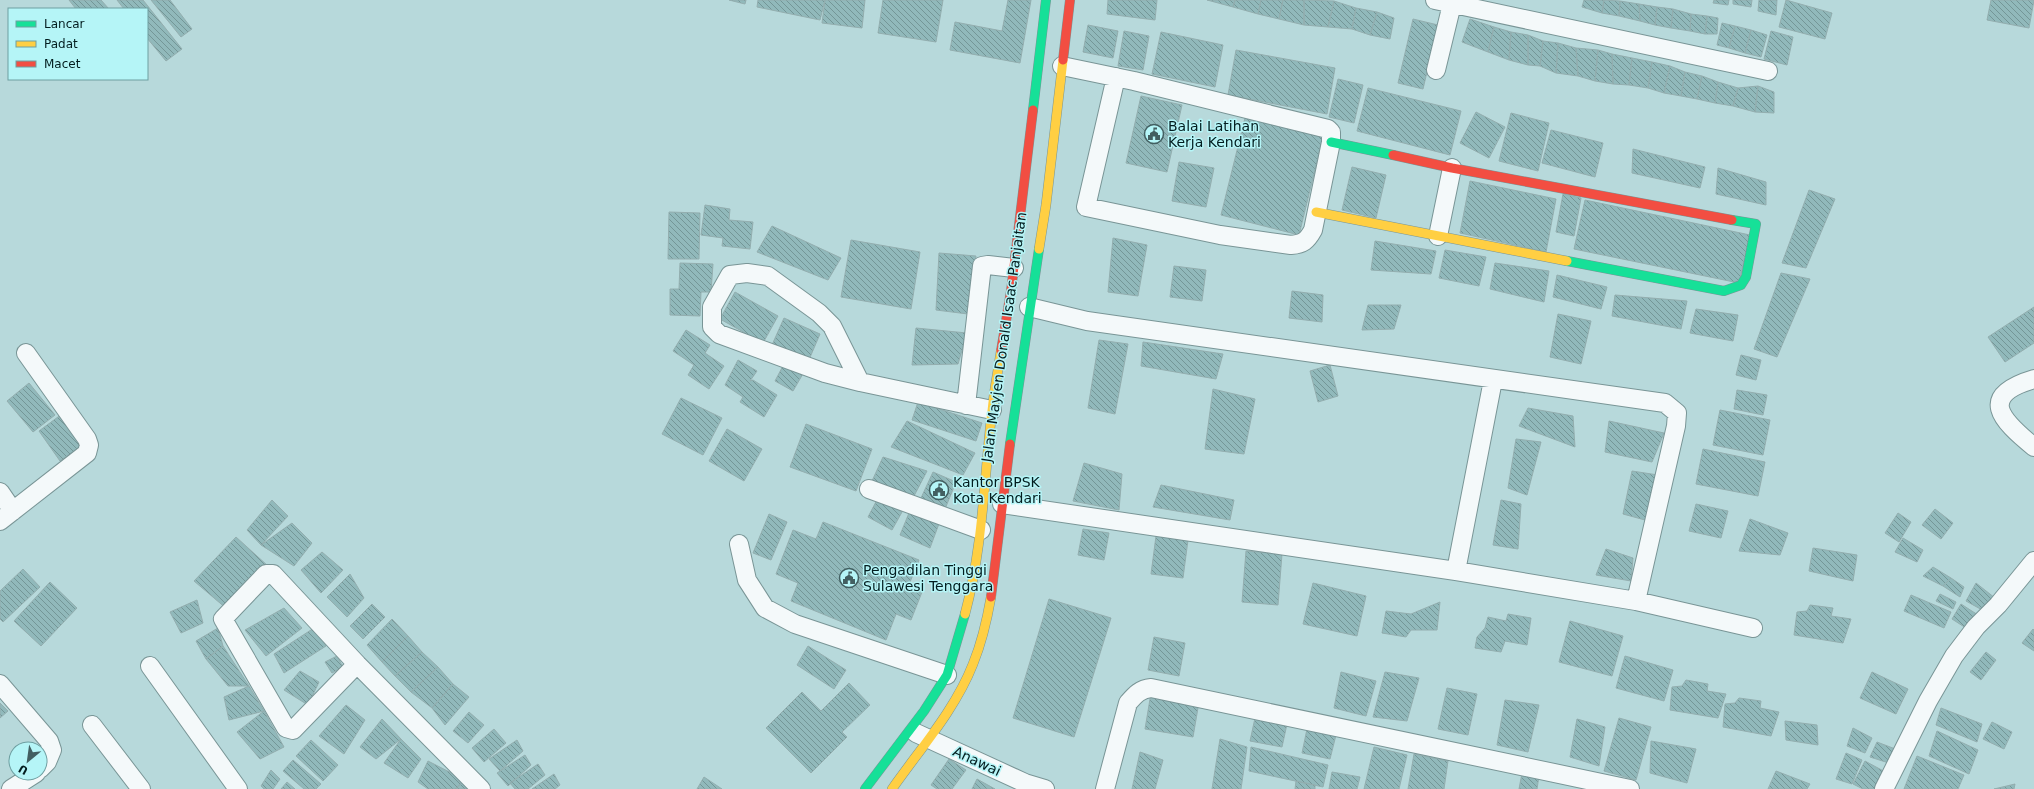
<svg xmlns="http://www.w3.org/2000/svg" width="2034" height="789" font-family="'DejaVu Sans',sans-serif">
  <defs>
    <pattern id="building-back-hatch" width="6" height="6" patternUnits="userSpaceOnUse"><rect width="6" height="6" fill="#91b9bb"/><path d="M-1 5l2 2M0 0l6 6M5-1l2 2" fill="none" stroke="#749697"/></pattern>
  </defs>
  <rect width="100%" height="100%" fill="#b7d9db"/>
  <path fill="url(#building-back-hatch)" stroke="#93aeaf" d="M69 0H101L109 9H76Z
    M117 0H143L182 49 166 61 147 38V9H124Z
    M151 0H170L192 29 181 37Z
    M729 0H746L745 4Z
    M758 0H825L820 20 757 7Z
    M825 0H865L862 28 822 23Z
    M883 0H943L936 42 878 33Z
    M1008 0H1031L1020 63 950 50 955 22 1002 31Z
    M1108 0H1157L1155 20 1107 14Z
    M1207 0H1235L1233 7Z
    M1235 0H1261L1258 14 1233 7Z
    M1261 0H1283L1279 19 1258 14Z
    M1283 0H1304V25L1279 19Z
    M1304 0 1334 1 1328 27 1304 25Z
    M1584 0H1604L1602 13 1582 7Z
    M1604 0 1620 1 1619 16 1602 13Z
    M1714 0H1729L1728 5 1713 3Z
    M1733 0H1752L1751 7 1733 4Z
    M1759 0H1777L1776 15 1758 11Z
    M1786 0 1832 13 1825 39 1779 27Z
    M1991 0H2034L2029 28 1987 20Z
    M1334 1 1356 8 1352 29 1328 27Z
    M1620 1 1639 4 1640 21 1619 16Z
    M1639 4 1657 7 1655 25 1640 21Z
    M1657 7 1673 9 1671 28 1655 25Z
    M1356 8 1377 12 1370 35 1352 29Z
    M1673 9 1691 14 1690 31 1671 28Z
    M1377 12 1394 18 1390 39 1370 35Z
    M1691 14 1707 16 1705 34 1690 31Z
    M1707 16 1718 18 1717 34H1705Z
    M1413 19 1438 25 1423 89 1398 83Z
    M1470 19 1494 27 1488 52 1462 42Z
    M1722 23 1735 26 1729 48 1717 45Z
    M1088 25 1118 31 1113 58 1083 52Z
    M1735 26 1751 30 1745 53 1729 48Z
    M1494 27 1511 32 1509 60 1488 52Z
    M1751 30 1767 35 1761 57 1745 53Z
    M1124 31 1149 36 1143 70 1118 66Z
    M1771 31 1793 37 1787 65 1764 59Z
    M1161 32 1223 45 1215 87 1152 74Z
    M1511 32 1528 35V65L1509 60Z
    M1528 35 1543 41 1540 66 1528 65Z
    M1543 41 1558 43 1556 73 1540 66Z
    M1558 43 1576 48 1578 76 1556 73Z
    M1576 48 1598 50 1595 81 1578 76Z
    M1236 50 1335 68 1327 114 1228 95Z
    M1598 50 1612 54 1613 84 1595 81Z
    M1612 54 1632 58 1629 85 1613 84Z
    M1632 58 1652 62 1648 88 1629 85Z
    M1652 62 1670 66 1664 93 1648 88Z
    M1670 66 1685 72 1681 96 1664 93Z
    M1685 72 1702 76 1697 99 1681 96Z
    M1702 76 1718 82 1715 103 1697 99Z
    M1338 79 1363 85 1354 123 1329 117Z
    M1718 82 1738 88 1733 106 1715 103Z
    M1758 86 1774 92V113L1755 112Z
    M1758 86 1755 112 1733 106 1738 88Z
    M1368 88 1461 111 1450 155 1357 131Z
    M1141 96 1182 105 1167 172 1126 163Z
    M1476 112 1505 127 1489 158 1460 143Z
    M1511 113 1549 123 1538 171 1499 161Z
    M1245 118 1323 137 1299 235 1221 215Z
    M1551 130 1603 143 1595 177 1542 163Z
    M1633 149 1705 167 1700 188 1632 173Z
    M1179 162 1214 168 1206 207 1172 201Z
    M1352 167 1386 175 1376 218 1342 210Z
    M1718 168 1766 182V205L1716 194Z
    M1470 181 1556 199 1546 252 1460 233Z
    M1809 190 1835 199 1806 268 1782 263Z
    M1563 194 1581 198 1574 236 1556 232Z
    M1585 200 1750 235 1739 283 1574 249Z
    M705 205 730 209 729 220 753 222 750 249 722 246 723 238 701 235Z
    M669 212 700 213 699 259H668Z
    M772 226 841 258 828 280 757 252Z
    M1113 238 1147 245 1138 296 1108 292Z
    M851 240 920 252 911 309 841 297Z
    M1375 241 1436 251 1431 274 1371 270Z
    M1445 250 1486 257 1479 286 1439 278Z
    M939 253 976 256 968 314 936 310Z
    M680 263 713 264 711 292H701L700 316 670 315V289H679Z
    M1495 263 1549 271 1544 302 1490 289Z
    M1174 266 1206 270 1202 301 1170 297Z
    M1781 273 1810 279 1777 357 1754 349Z
    M1557 275 1607 287 1601 309 1553 297Z
    M1292 291 1323 295 1322 322 1289 318Z
    M735 292 778 316 763 343 720 319Z
    M1615 295 1687 301 1681 329 1612 316Z
    M1368 305H1401L1394 329 1362 330Z
    M2034 307V343L2005 362 1988 337Z
    M1696 309 1738 315 1733 341 1690 333Z
    M1558 314 1591 321 1581 364 1550 357Z
    M784 318 820 334 808 362 772 345Z
    M916 328 967 333 958 364 912 365Z
    M686 330 710 345 705 353 724 366 709 389 688 375 694 365 673 351Z
    M1099 340 1128 344 1115 414 1088 408Z
    M1143 342 1223 354 1216 379 1141 366Z
    M1741 355 1761 360 1756 380 1736 375Z
    M738 360 757 371 750 381 753 380 777 395 764 417 740 402 743 397 725 385Z
    M785 362 804 372 793 391 775 381Z
    M1330 365 1338 396 1318 402 1310 371Z
    M29 383 55 415 33 432 7 401Z
    M1213 389 1255 399 1244 454 1205 449Z
    M1737 390 1767 395 1763 415 1734 409Z
    M681 398 722 418 703 455 662 434Z
    M918 402 982 423 976 441 912 420Z
    M1528 408 1573 416 1575 447 1519 426Z
    M1720 410 1770 420 1763 455 1713 445Z
    M62 414 84 445 60 461 39 431Z
    M907 421 975 453 963 475 891 447Z
    M1609 421 1664 433 1652 462 1605 452Z
    M806 424 872 449 856 491 790 467Z
    M727 429 762 449 744 481 709 461Z
    M1516 439 1541 442 1527 495 1508 488Z
    M1703 449 1765 462 1758 496 1696 484Z
    M883 457 927 471 914 496 872 481Z
    M1084 463 1122 474 1119 510 1073 501Z
    M1632 471 1658 475 1645 520 1623 514Z
    M933 472 956 482 945 509 921 498Z
    M1161 485 1234 500 1230 520 1153 507Z
    M878 498 902 512 892 530 868 517Z
    M272 500 288 516 261 545 247 530Z
    M1501 500 1521 504 1518 549 1493 545Z
    M1696 504 1728 511 1721 538 1689 531Z
    M911 508 940 521 930 548 900 535Z
    M1935 509 1953 523 1941 539 1922 525Z
    M1898 513 1911 522 1899 542 1885 533Z
    M769 514 787 522 771 560 753 553Z
    M1750 519 1788 533 1780 555 1739 551Z
    M823 522 919 560 908 587 922 592 911 620 896 614 886 640 791 601 798 583 776 574 793 530 816 539Z
    M292 523 312 543 294 566 261 545Z
    M1083 529 1109 533 1104 560 1078 555Z
    M1156 536 1188 540 1183 578 1151 574Z
    M236 537 268 566 227 609 194 581Z
    M1903 538 1923 550 1917 562 1895 552Z
    M1813 548 1857 555 1853 581 1809 571Z
    M1606 549 1633 558 1631 581 1596 575Z
    M1246 551 1282 554 1278 605 1242 602Z
    M322 552 343 570 321 593 301 570Z
    M1933 567 1951 578 1943 586 1923 576Z
    M23 569 40 587 3 622 0 619V591Z
    M350 574 364 598 347 617 327 597Z
    M1951 578 1964 587 1960 597 1943 586Z
    M50 582 77 608 41 646 14 621Z
    M1313 583 1366 596 1357 636 1303 624Z
    M1976 583 1995 598 1984 611 1966 601Z
    M1940 594 1956 602 1953 609 1936 601Z
    M1911 595 1951 612 1944 628 1904 611Z
    M1049 599 1111 618 1074 737 1013 718Z
    M197 600 203 623 181 633 170 612Z
    M1440 602 1437 630H1411L1406 637 1382 633 1386 611 1411 614Z
    M372 604 385 617 363 639 350 626Z
    M1961 604 1978 615 1969 630 1952 619Z
    M1810 605 1833 608 1831 616 1851 619 1843 643 1794 635 1797 612 1807 611Z
    M284 608 302 628 266 656 245 630Z
    M1508 614 1531 618 1527 645 1505 641 1501 652 1475 648 1477 637 1485 628 1488 617 1506 621Z
    M392 619 408 636 382 662 367 645Z
    M1570 621 1623 636 1612 676 1559 662Z
    M218 628 223 646 206 659 196 641Z
    M314 628 326 646 284 673 274 654Z
    M2033 629 2034 630V651L2022 643Z
    M408 636 422 652 395 676 382 662Z
    M1154 637 1185 643 1179 676 1148 670Z
    M223 646 249 686H228L206 659Z
    M808 646 846 670 834 689 797 665Z
    M422 652 438 667 411 692 395 676Z
    M1986 652 1996 660 1981 680 1970 672Z
    M337 656 343 667 332 673 325 662Z
    M1625 656 1673 670 1664 701 1616 688Z
    M438 667 453 684 432 708 411 692Z
    M300 671 319 682 308 705 284 690Z
    M1341 672 1376 681 1366 716 1334 708Z
    M1385 672 1419 678 1407 721 1373 717Z
    M1872 672 1908 689 1896 714 1860 698Z
    M1686 680 1708 684 1707 691 1726 694 1718 718 1670 710 1672 687 1682 686Z
    M849 683 870 705 842 732 847 737 811 773 766 728 802 692 821 711Z
    M453 684 469 697 445 725 432 708Z
    M249 686 264 711 229 720 224 697Z
    M1447 688 1477 694 1468 735 1438 729Z
    M1151 693 1199 702 1193 737 1145 729Z
    M1739 698 1761 701 1760 708 1779 712 1771 736 1723 727 1725 704 1735 703Z
    M1505 700 1539 705 1528 752 1497 745Z
    M0 703 8 711 0 718Z
    M346 705 365 720 344 754 319 736Z
    M1941 708 1982 724 1977 742 1936 725Z
    M264 711 284 747 260 759 237 732Z
    M469 712 484 725 468 743 453 731Z
    M1255 718 1287 724 1282 747 1250 741Z
    M1619 718 1651 727 1636 780 1604 771Z
    M382 719 401 739 376 759 360 747Z
    M1577 719 1605 727 1599 766 1570 757Z
    M1785 721 1817 725 1818 745 1786 740Z
    M1992 722 2012 732 2004 749 1983 739Z
    M1853 728 1872 738 1865 753 1847 746Z
    M494 729 506 743 484 762 472 748Z
    M1307 729 1336 735 1330 759 1302 753Z
    M1937 731 1978 750 1969 774 1929 756Z
    M401 739 421 759 408 778 384 763Z
    M1220 739 1247 747 1241 789H1212Z
    M311 740 338 765 323 781 296 756Z
    M517 740 523 751 500 771 489 759Z
    M1651 741 1696 749 1687 783 1650 773Z
    M1877 742 1898 750 1892 764 1870 757Z
    M1251 747 1328 765 1323 787 1249 771Z
    M1374 747 1407 755 1399 789H1364Z
    M1140 752 1163 760 1155 789H1132Z
    M1846 753 1862 760 1852 784 1836 779Z
    M1414 754 1448 761 1444 789H1408Z
    M525 755 531 765 508 786 497 773Z
    M1917 756 1964 775 1958 789H1904Z
    M949 759 966 770 952 789H937L931 785Z
    M293 760 321 784 316 789H304L283 771Z
    M428 761 465 780 455 789H428L418 782Z
    M1865 761 1889 774 1880 789H1863L1853 784Z
    M538 764 545 775 528 789H515L510 783Z
    M271 770 280 779 273 789H264L261 786Z
    M1776 771 1810 784 1807 789H1768Z
    M1332 772 1360 777 1357 789H1329Z
    M1522 773 1539 776 1537 789H1519Z
    M554 774 560 785 555 789H532Z
    M704 777 722 789H697Z
    M977 779 995 789H972Z
    M465 780 473 789H455Z
    M1296 781 1315 785V789H1295Z
    M287 782 295 789H281Z
    M2015 784 2014 789H1994Z"/>
  <g fill="none" stroke-linecap="round" stroke-linejoin="round">
    <g stroke="#799596" stroke-width="20">
      <path id="street" d="M1435 0 1768 71
        M1062 66 1134 81 1328 129 1331 132V142L1313 230C1307 241 1303 244 1291 245L1220 235 1086 207 1116 77
        M1436 70 1452 4
        M1438 236 1452 168
        M747 273 768 276 819 313 832 326 860 382 825 373 719 334 712 327V307L730 275Z
        M1029 307 1087 321 1665 403 1677 413 1676 426 1636 601
        M2034 379C1977 396 2001 420 2034 447
        M860 382 992 410
        M966 405 982 266 988 265 1014 268
        M869 489 981 530
        M0 492 13 511
        M1002 504 1456 571 1636 601 1753 628
        M0 521 87 453 89 445 87 439 26 353
        M739 544 747 580 765 608 795 624 947 675
        M1456 571 1493 380
        M357 664 273 574H266L223 619 286 728 293 730 357 664 481 789
        M150 666 238 789
        M0 684 49 741 52 750 47 762 40 769
        M92 725 141 789
        M916 733 1025 783 1045 789
        M11 789 36 773
        M1105 789 1128 703C1135 695 1140 689 1151 688L1630 789
        M1884 789 1928 701 1954 656 1976 627 1998 605 2034 561"/>
    </g>
    <g stroke="#799596" stroke-width="10">
      <path id="fast" d="M1033 110 1046 0
        M1331 142 1393 155
        M1567 261 1724 291 1741 285 1746 277 1756 224 1732 220
        M1010 444 1039 249
        M865 789 924 711 947 675 965 614"/>
    </g>
    <g stroke="#799596" stroke-width="10">
      <path id="slow" d="M1316 212 1567 261
        M1039 249 1046 205 1063 60
        M965 614C983 547 984 479 992 411 994 391 998 371 1001 351
        M892 789C920 749 955 710 973 664 982 642 987 620 991 597"/>
    </g>
    <g stroke="#799596" stroke-width="10">
      <path id="jam" d="M1063 60 1070 0
        M1393 155 1452 168 1732 220
        M1001 351 1011 291 1033 110
        M991 597 1010 444"/>
    </g>
    <use href="#street" stroke="#f4f9fa" stroke-width="18"/>
    <use href="#fast" stroke="#16e098" stroke-width="9"/>
    <use href="#slow" stroke="#ffcf43" stroke-width="9"/>
    <use href="#jam" stroke="#f24e42" stroke-width="9"/>
  </g>
  <defs>
    <g id="civic-ring" transform="scale(1)"><circle r="9.5" fill="#b5f5f7" stroke="#425f61" stroke-width="1.5"/><path d="M-.6-6.5H3V-4.5H.6V-3L4-1V1h2V6H-6V1h2V-1L-.6-3ZM-1.2 2.5V6h2.4V2.5Z" fill="#425f61"/></g>
  </defs>
  <g fill-rule="evenodd">
    <use href="#civic-ring" x="1154" y="134"/>
    <use href="#civic-ring" x="939" y="490"/>
    <use href="#civic-ring" x="849" y="578"/>
  </g>
  <g text-anchor="middle" dominant-baseline="central" stroke-width="3" stroke-linejoin="round" paint-order="stroke">
    <g font-size="14" fill="#031d1f" stroke="#b5f5f7" text-anchor="start">
      <text x="1168" y="126">Balai Latihan<tspan x="1168" dy="16">Kerja Kendari</tspan></text>
      <text x="953" y="482">Kantor BPSK<tspan x="953" dy="16">Kota Kendari</tspan></text>
      <text x="863" y="570">Pengadilan Tinggi<tspan x="863" dy="16">Sulawesi Tenggara</tspan></text>
    </g>
    <g font-size="14" fill="#031d1f" stroke="#b5f5f7">
      <text transform="translate(1004 337) rotate(-82)">Jalan Mayjen Donald Isaac Panjaitan</text>
      <text transform="translate(977 761) rotate(25)">Anawai</text>
    </g>
  </g>
  <rect x="8" y="8" width="140" height="72" fill="#b5f5f7" stroke="#6e9fa1"/>
  <rect x="16" y="21" width="20" height="6" fill="#16e098" stroke="#6e9fa1"/>
  <text x="44" y="28" font-size="12" fill="#031d1f">Lancar</text>
  <rect x="16" y="41" width="20" height="6" fill="#ffcf43" stroke="#6e9fa1"/>
  <text x="44" y="48" font-size="12" fill="#031d1f">Padat</text>
  <rect x="16" y="61" width="20" height="6" fill="#f24e42" stroke="#6e9fa1"/>
  <text x="44" y="68" font-size="12" fill="#031d1f">Macet</text>
  <g transform="translate(28 761) rotate(209)"><circle r="19" fill="#b5f5f7" stroke="#6e9fa1"/>
  <path d="M0-3L7 15L0 10L-7 15Z" fill="#425f61"/>
  <text y="-6" font-size="11" font-weight="bold" text-anchor="middle" fill="#031d1f">U</text>
  </g>
</svg>
